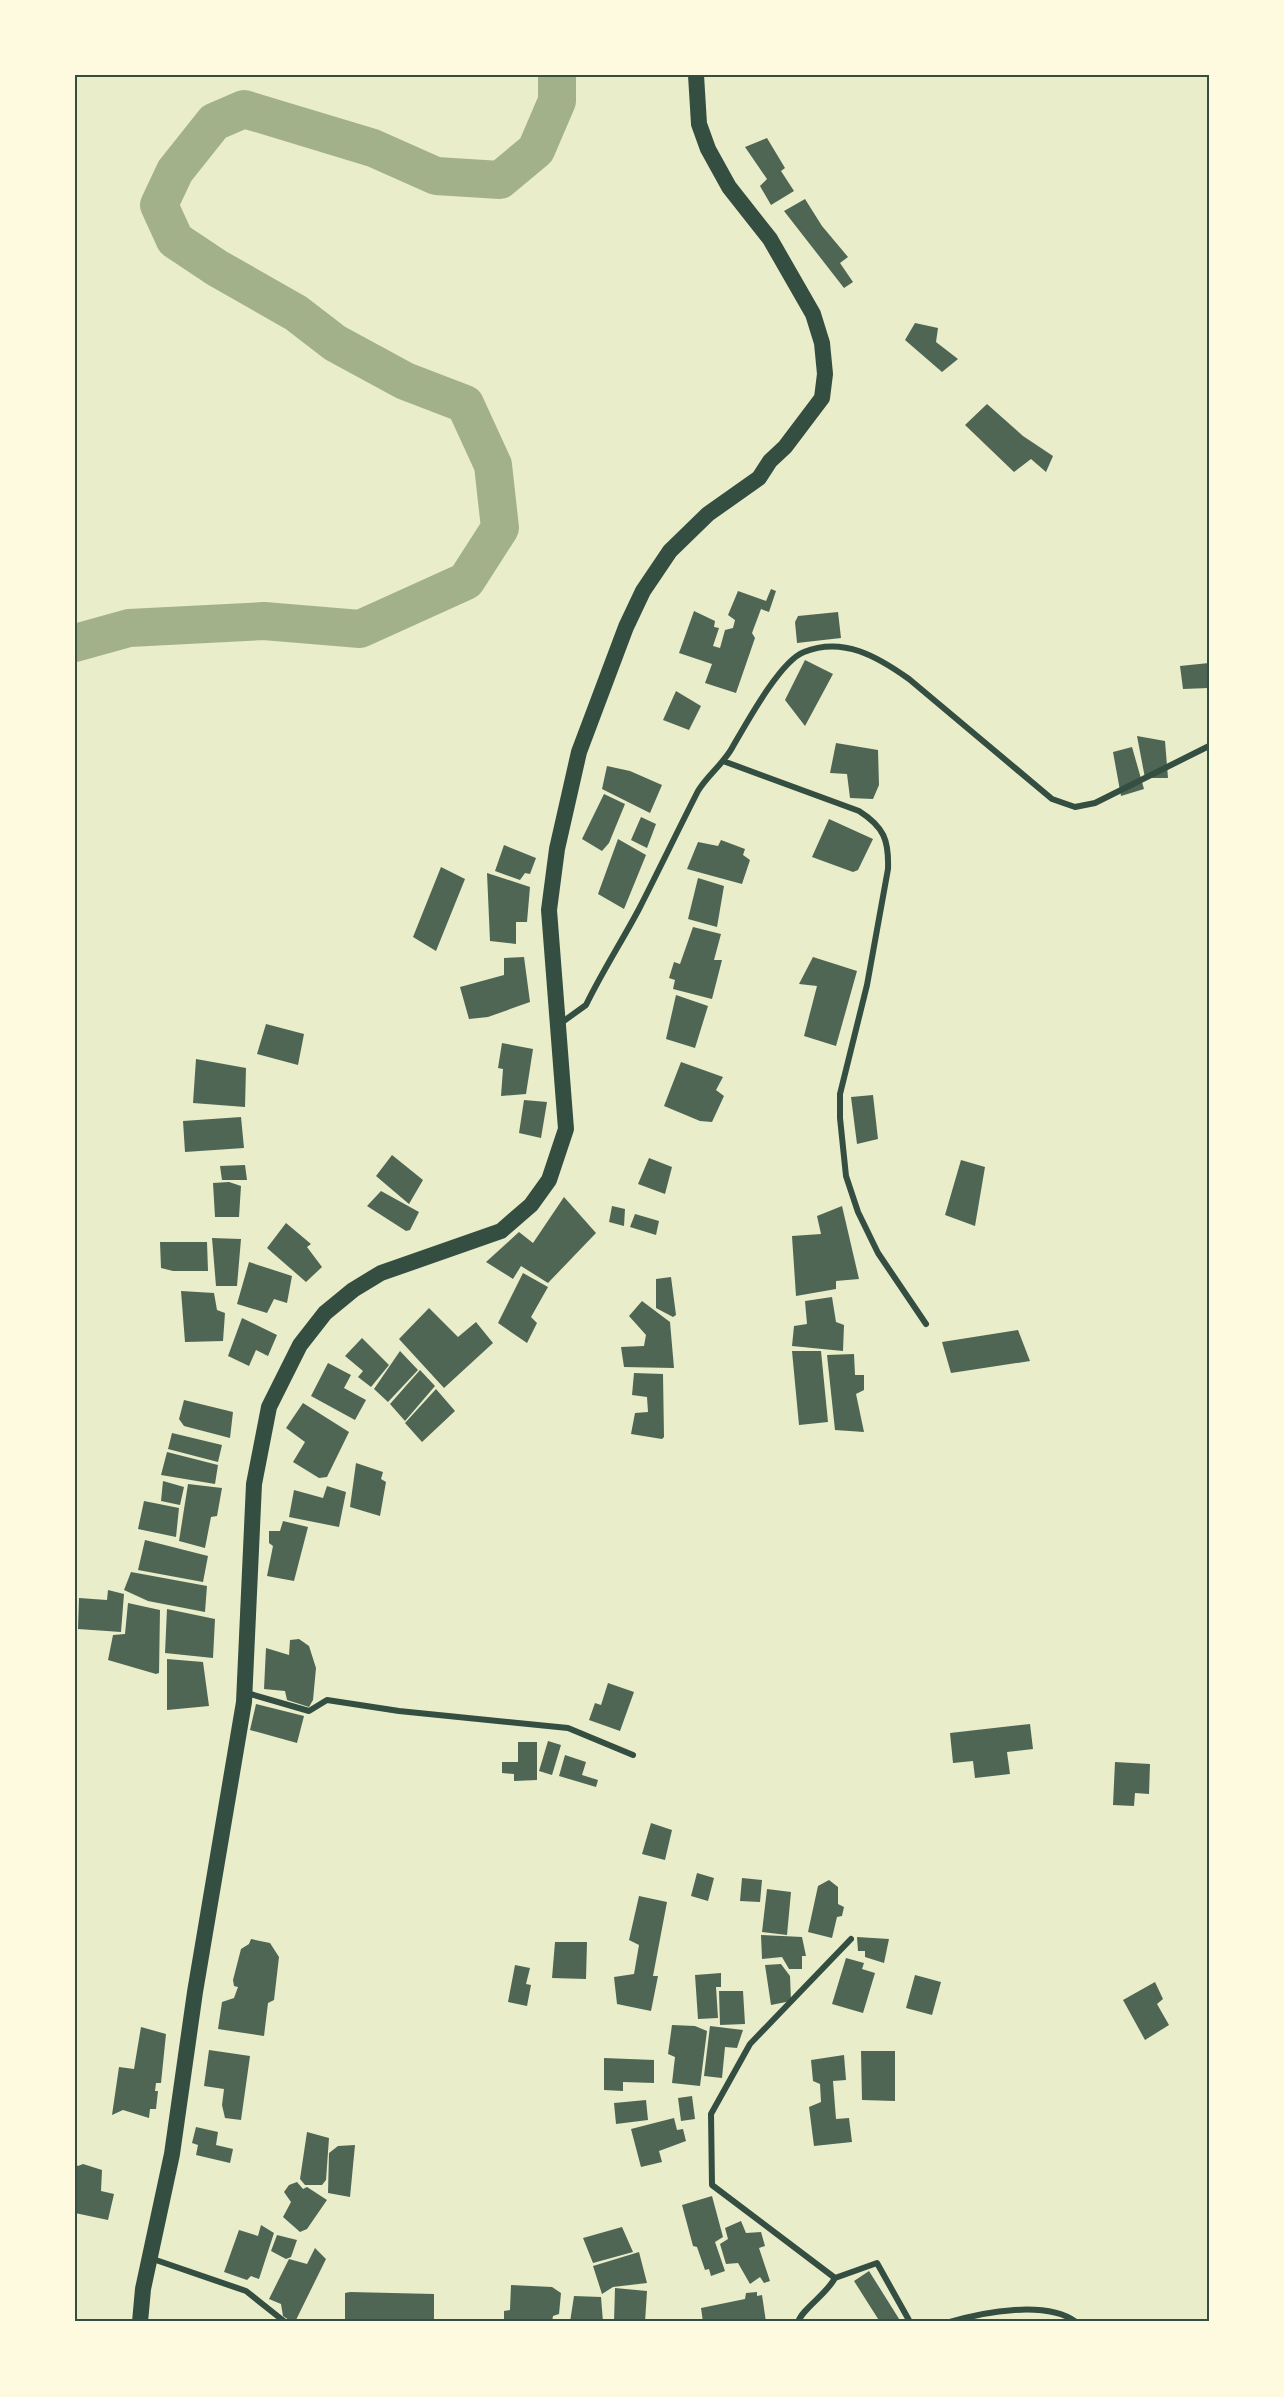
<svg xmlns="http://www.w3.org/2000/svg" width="1284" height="2397" font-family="Signika,sans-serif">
  <rect width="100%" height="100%" fill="#e9edc9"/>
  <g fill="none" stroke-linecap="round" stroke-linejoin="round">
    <path stroke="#a3b18a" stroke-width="38" d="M75 643 129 628 264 621 360 629 466 581 500 528 493 465 465 404 405 381 335 343 296 313 217 268 175 240 159 205 175 171 214 122 244 109 373 148 436 176 500 180 536 150 557 101V75"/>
  </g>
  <path fill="#4f6655" d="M767 138 785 168 781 171 794 191 771 205 760 186 767 179 745 147Z
    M805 199 822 226 848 257 840 263 853 282 844 288 784 211Z
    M915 323 938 328 936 342 958 359 942 372 905 340Z
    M987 404 1023 436 1053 456 1046 472 1031 459 1014 472 965 425Z
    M771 589 776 591 769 612 761 609 752 633 755 638 736 693 705 683 712 664 679 653 694 611 715 621 714 627 719 628 713 646 720 648 725 630 733 628 735 620 728 615 738 591 766 601Z
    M838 612 841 638 797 643 795 622 798 616Z
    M805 660 833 674 805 726 785 700Z
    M1209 663V688L1183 689 1180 666Z
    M676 691 701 706 689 730 663 720Z
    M1137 736 1165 741 1168 778H1145Z
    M836 743 878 750 879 785 873 799 850 798 847 774 830 773Z
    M1132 747 1144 789 1121 796 1113 752Z
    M607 766 630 771 662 785 650 813 602 789Z
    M604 794 625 804 609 843 602 851 582 839Z
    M641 817 656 824 647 848 631 840Z
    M829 819 873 839 858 870 853 872 812 857Z
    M618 839 646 855 624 909 598 894Z
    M721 840 745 849 743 855 750 860 742 884 687 869 698 842 718 846Z
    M504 845 536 858 530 874 525 873 520 880 495 871Z
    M441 867 465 879 436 951 413 937Z
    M487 873 530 887 527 922H516V944L490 941Z
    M698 878 724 886 717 927 688 919Z
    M693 927 721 934 714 960H722L712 999 673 989 675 980 669 978 674 962 680 964Z
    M524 957 530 1002 488 1017 469 1019 460 987 504 975V958Z
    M813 957 857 971 836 1046 804 1036 817 986 799 984Z
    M676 995 708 1006 695 1048 666 1039Z
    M266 1024 304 1034 298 1065 257 1054Z
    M502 1043 533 1049 526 1094 501 1096 503 1069 498 1068Z
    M196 1059 246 1068 245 1107 193 1103Z
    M681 1062 723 1077 716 1090 724 1096 712 1122 700 1121 664 1106Z
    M873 1095 878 1139 857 1144 851 1097Z
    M524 1100 547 1102 541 1138 519 1133Z
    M241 1117 244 1148 185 1152 183 1121Z
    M392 1155 423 1180 409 1204 376 1176Z
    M649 1158 672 1167 665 1194 638 1184Z
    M961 1160 985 1167 975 1226 945 1215Z
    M245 1165 247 1180H222L220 1166Z
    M229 1182 241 1186 239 1217H215L213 1183Z
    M381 1191 419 1212 410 1230 406 1231 367 1206Z
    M564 1197 596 1233 548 1283 521 1266 513 1279 486 1262 519 1232 533 1243Z
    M612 1206 625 1209 624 1226 609 1222Z
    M842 1206 859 1279 836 1281V1289L796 1296 792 1236 821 1234 817 1216Z
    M635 1214 659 1221 656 1235 630 1227Z
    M286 1223 311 1244 307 1247 322 1267 306 1282 267 1248Z
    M212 1238 241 1239 237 1286H216Z
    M160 1242H207L208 1271H173L161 1268Z
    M249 1262 292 1276 287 1303 274 1299 267 1313 237 1304Z
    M523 1273 548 1287 531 1317 537 1323 527 1343 498 1323Z
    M671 1277 676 1315 673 1317 656 1308V1279Z
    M181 1291 214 1293 217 1310 225 1313 223 1341 185 1342Z
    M832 1297 836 1322 844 1325 843 1351 792 1346 794 1326 807 1324 805 1301Z
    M642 1301 670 1322 674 1368 624 1367 621 1347 644 1346 646 1335 629 1316Z
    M429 1308 458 1337 476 1322 493 1343 444 1388 399 1339Z
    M242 1318 277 1335 268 1356 256 1350 249 1366 228 1356Z
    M1018 1330 1030 1361 951 1373 942 1342Z
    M362 1338 389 1365 371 1387 358 1377 363 1371 345 1356Z
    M400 1351 418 1370 388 1402 374 1389Z
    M792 1351H821L828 1422 799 1425Z
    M854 1354 855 1375H864V1390L856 1394 864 1432 835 1430 827 1355Z
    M328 1363 351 1375 344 1388 366 1400 355 1420 311 1396Z
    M420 1370 435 1386 405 1421 390 1404Z
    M634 1373 663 1374 664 1437 662 1439 631 1434 635 1413 648 1412 647 1397 632 1395Z
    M436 1389 455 1411 422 1442 405 1423Z
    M184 1400 233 1412 230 1438 184 1426 179 1419Z
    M303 1403 349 1432 327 1477 319 1478 293 1462 305 1442 286 1428Z
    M172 1433 222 1445 218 1462 168 1449Z
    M167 1452 218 1465 215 1484 161 1475Z
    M356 1463 383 1472 381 1479 386 1482 380 1516 350 1507Z
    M163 1481 184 1487 180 1505 161 1501Z
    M188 1484 222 1488 217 1516 211 1517 205 1548 179 1541Z
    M327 1486 346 1492 339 1527 289 1517 294 1490 323 1498Z
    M144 1501 179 1508 176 1537 138 1529Z
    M283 1521 308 1527 294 1581 267 1576 273 1546 269 1543V1531H280Z
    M145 1540 208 1556 203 1582 138 1570Z
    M131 1572 207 1586 205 1612 148 1601 124 1590Z
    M108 1590 124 1594 121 1632 78 1629 79 1598 107 1600Z
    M128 1603 160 1610 159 1673 156 1674 108 1660 113 1635 125 1634Z
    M167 1609 215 1619 213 1658 165 1653Z
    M299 1639 309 1646 316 1668 313 1700 309 1707 287 1700 285 1691 264 1689 266 1648 289 1655 290 1640Z
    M167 1659 203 1662 209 1706 167 1710Z
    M608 1683 634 1692 620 1731 589 1720 595 1703 601 1705Z
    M256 1704 304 1716 297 1743 250 1730Z
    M1030 1724 1033 1749 1007 1752 1010 1774 975 1778 973 1761 953 1763 950 1733Z
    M548 1741 561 1745 552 1775 539 1771Z
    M518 1742H537V1780L514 1781V1774L502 1773V1762H518Z
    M565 1755 586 1762 582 1775 598 1780 596 1787 559 1776Z
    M1115 1762 1150 1764 1149 1794 1135 1793 1134 1806 1113 1805Z
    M651 1823 672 1830 665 1860 642 1854Z
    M697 1873 714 1878 708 1901 691 1896Z
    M742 1878 762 1880 760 1902 740 1901Z
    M829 1880 838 1887V1904L844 1907 842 1916 837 1917 832 1938 808 1932 818 1886Z
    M767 1889 791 1892 787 1935 762 1932Z
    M639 1896 667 1902 653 1976H658L651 2011 617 2004 614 1977 634 1974 639 1945 629 1940Z
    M761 1935 802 1937 806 1956H802V1969H789L782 1957 762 1959Z
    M857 1937 889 1939 884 1963 865 1957V1951H858Z
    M251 1939 270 1943 279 1957 274 2000 268 2003 264 2036 218 2029 222 2002 234 1998 238 1987 234 1986 233 1980 241 1949 249 1944Z
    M555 1942H587L586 1979 552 1978Z
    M846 1958 864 1963 862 1969 875 1973 863 2013 832 2004Z
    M781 1964 790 1976 791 2001 771 2005 765 1965Z
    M515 1965 530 1968 526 1984 531 1985 527 2006 508 2002Z
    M721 1973V1987H716L718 2018 698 2019 695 1975Z
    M915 1975 941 1982 932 2015 906 2008Z
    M1155 1982 1163 1999 1157 2004 1169 2025 1145 2040 1123 2000Z
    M719 1991H743L745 2024 720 2025Z
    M672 2025 695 2026 707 2031 700 2086 672 2083 675 2057 668 2054Z
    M710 2026 743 2030 737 2048 725 2047 722 2078 704 2076Z
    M141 2027 166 2034 161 2083H156L155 2091H158L156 2109H150L149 2118 123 2110 112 2115 119 2067 134 2069Z
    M209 2050 250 2056 241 2120 225 2118 222 2105 224 2089 204 2086Z
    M861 2051H895V2101L862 2100Z
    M844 2055 846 2080 833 2081 836 2119 849 2118 852 2142 814 2146 809 2107 821 2102 820 2084 813 2081 811 2060Z
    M604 2058 654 2060V2083L623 2082V2091L604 2090Z
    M692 2096 695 2119 681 2121 678 2098Z
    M646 2100 648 2120 616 2124 614 2103Z
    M674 2118 677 2130 683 2129 686 2141 659 2151 662 2162 641 2167 631 2129Z
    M196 2127 218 2132 216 2145 233 2149 230 2163 196 2155 198 2145 192 2143Z
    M307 2132 329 2138 326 2180 322 2185H305L300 2179Z
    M355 2145 350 2197 328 2193 329 2153 338 2146Z
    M75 2164 78 2166 83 2164 102 2170 101 2191 114 2194 108 2220 75 2213Z
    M297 2182 303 2189 307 2187 327 2200 307 2229 300 2232 283 2217 291 2202 284 2192 289 2185Z
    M712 2196 723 2237 715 2242 725 2271 711 2276 709 2269 705 2270 697 2247 693 2246 682 2205Z
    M741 2221 746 2233 761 2232 765 2246 759 2248 770 2281 764 2283 760 2277 750 2284 738 2263 726 2264 720 2244 728 2239 725 2228Z
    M261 2225 274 2233 259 2279 251 2276 247 2280 224 2272 239 2230 258 2236Z
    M622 2227 633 2252 593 2263 583 2238Z
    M277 2235 297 2240 291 2257 286 2259 271 2251Z
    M315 2248 326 2259 295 2322H292L283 2316 281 2304 269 2299 289 2259 307 2264Z
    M639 2252 647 2283 613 2287 602 2294 593 2266Z
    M869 2271 901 2322H880L854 2281Z
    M511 2285 552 2287 561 2293 559 2314 553 2316 552 2322H504V2311L510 2310Z
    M615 2288 647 2291 645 2322H614Z
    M350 2292 434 2294V2322H345V2293Z
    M757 2292V2296L762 2295 766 2322H703L701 2308 745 2299 746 2293Z
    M574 2296 601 2297 603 2322H570Z"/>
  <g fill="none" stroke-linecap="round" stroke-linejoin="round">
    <path stroke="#344e41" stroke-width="6" d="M723 761 859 811C884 827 889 840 888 869L867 985 840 1094V1118L846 1176 858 1212 878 1253 926 1324
      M561 1023 586 1005C602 972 622 941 639 909 659 870 678 830 698 791 707 776 723 764 732 748 746 724 780 661 804 652 843 636 878 657 909 679L1052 799 1075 807 1095 803 1209 746
      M247 1693 309 1711 327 1700 399 1711 568 1728 633 1755
      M150 2258 246 2291 285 2322
      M835 2278 877 2263 910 2322
      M798 2322C803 2308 825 2296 835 2278L712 2185 711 2114 750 2044 851 1939
      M950 2322C984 2312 1046 2300 1076 2322"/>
    <path stroke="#344e41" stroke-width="16" d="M140 2322 143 2289 172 2154 195 1992 244 1702 254 1484 269 1407 300 1345 325 1313 353 1290 381 1273 501 1231 531 1205 549 1180 566 1129 549 910 557 849 579 752 626 627 643 591 670 551 708 514 759 478 770 461 785 447 822 398 825 374 822 343 813 314 770 239 729 187 708 149 699 124 696 75"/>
  </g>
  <rect width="1284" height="2397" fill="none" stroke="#fefae0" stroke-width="153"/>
  <rect x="76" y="76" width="1132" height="2244" fill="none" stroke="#344e41" stroke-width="2"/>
</svg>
